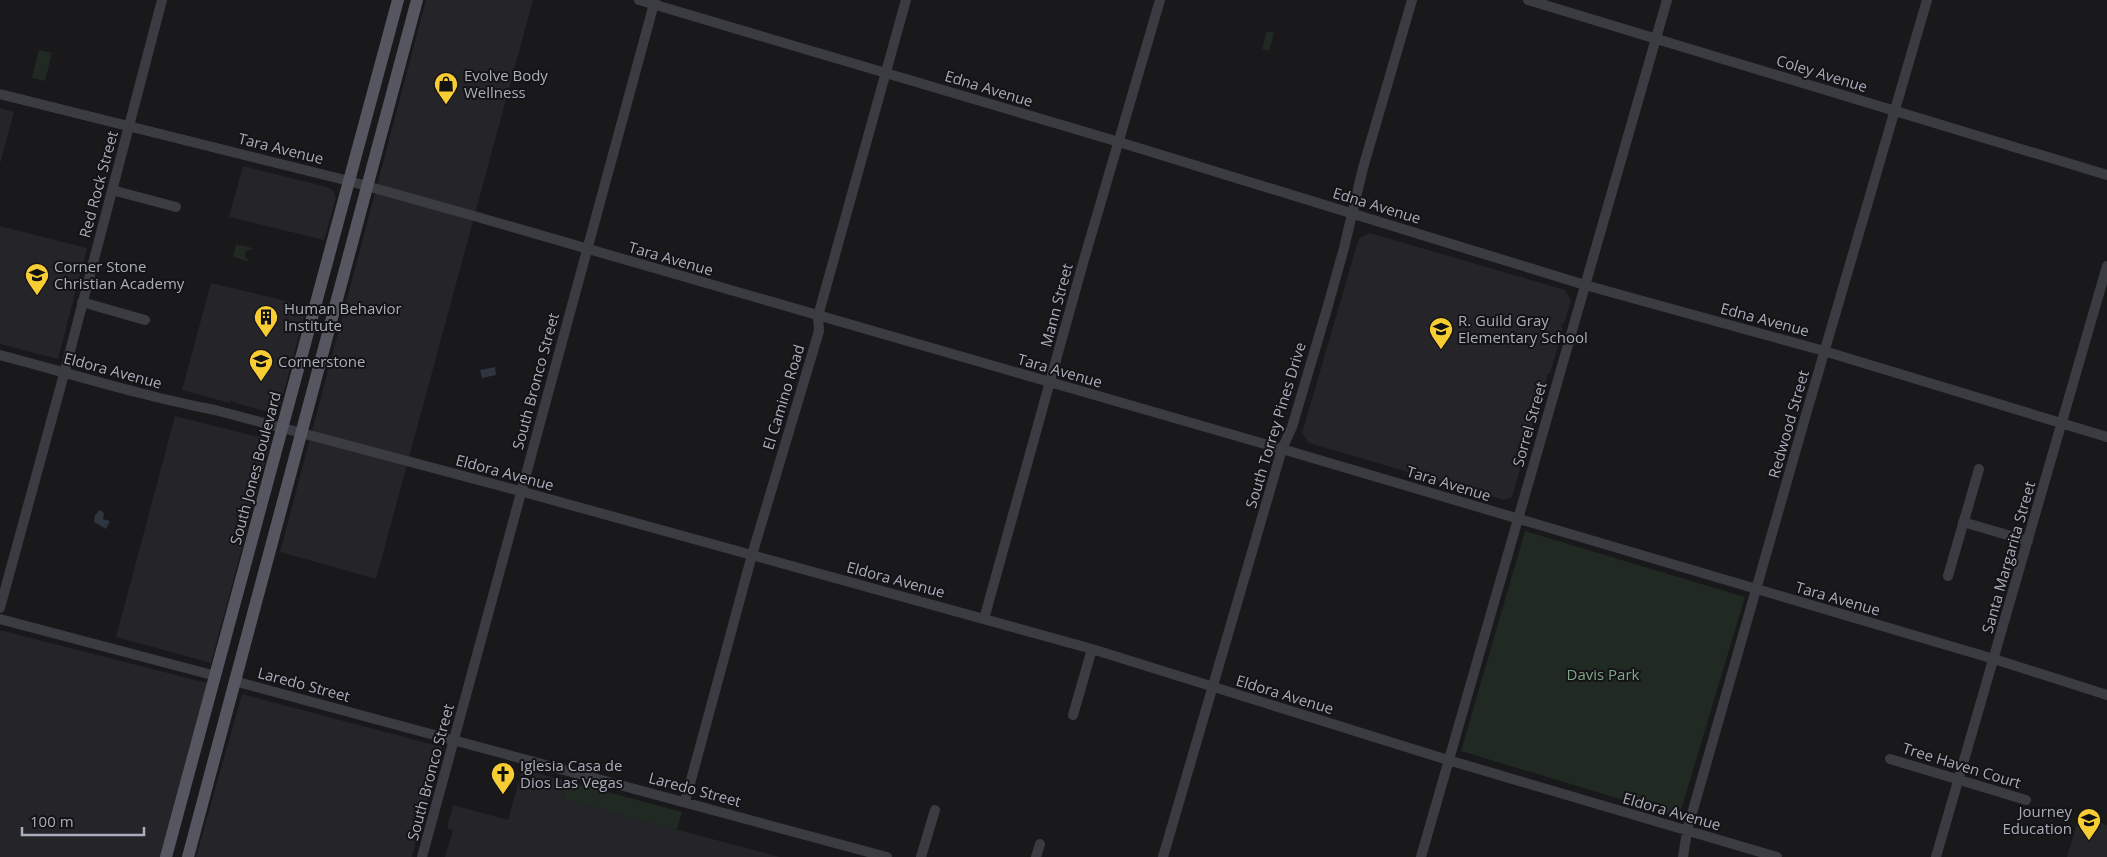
<svg xmlns="http://www.w3.org/2000/svg" width="2107" height="857" font-family="'Open Sans',sans-serif">
  <rect width="100%" height="100%" fill="#19181b"/>
  <path fill="#252428" d="M426 0H533L376 579 280 552Z
    M0 108 14 112 0 164Z
    M243 166 327 187 334 191 336 198 324 240 229 217Z
    M0 226 87 248 58 359 0 344Z
    M1370 233 1565 290 1571 301 1564 323H1562L1561 327 1563 328 1550 374 1548 373 1512 497 1504 500 1309 443 1302 433 1359 238Z
    M211 283 307 306 280 406 270 412 235 403 231 400 230 403 182 390Z
    M175 416 271 440 211 663 116 637Z
    M0 630 207 683 161 857H0Z
    M242 694 442 747 412 857H196Z
    M522 769 567 781 562 799 780 857H445L453 830 447 828 453 805 508 820Z
    M2079 816 2107 825V857H2067Z"/>
  <path fill="#202922" d="M1267 31 1274 33 1269 51 1262 49Z
    M39 50 52 53 45 81 32 78Z
    M236 244 253 248 245 252V258L250 262 233 257Z
    M1525 531 1745 597 1679 817 1461 751Z
    M567 781 682 812 677 830 562 799Z"/>
  <path fill="#2e353f" d="M495 367 496 375 482 378 480 370Z
    M100 510 104 513 103 519 110 521 106 529 94 522 95 515Z"/>
  <g fill="none" stroke-linecap="round" stroke-linejoin="round">
    <path stroke="#3b3b42" stroke-width="10" d="M639 0 1119 142 1585 285 1824 351 2107 437
      M1528 0 2107 175
      M0 94 349 181 474 216 1282 449 1994 659 2107 695
      M112 190 176 207
      M82 302 145 320
      M0 355C72 374 142 396 215 410L520 491 1092 649 1448 760 1777 857
      M1963 522 2028 541
      M1948 576 1979 469
      M0 608 64 374 162 0
      M0 619 216 676
      M984 619 1083 263 1160 0
      M234 681 887 857
      M1073 715 1092 649
      M1890 759 2026 800
      M685 802 752 555 819 331 818 316 906 0
      M422 857 655 0
      M921 857 935 810
      M1036 857 1040 844
      M1163 857 1282 449 1292 427 1327 309 1344 248 1363 168 1412 0
      M1421 857 1667 0
      M1683 857 1687 831 1805 418 1927 0
      M1936 857 2107 266"/>
    <path stroke="#55565f" stroke-width="12" d="M166 857 398 0
      M188 857 417 0"/>
  </g>
  <defs>
    <g id="shop-pin" transform="scale(1.25)"><path d="M0 17L-7.5 6A9.5 9.5 0 1 1 7.5 6Z" fill="#f8cd34" stroke="#141316"/><path d="M-5-2.5h2.3a2.7 3.5 0 0 1 5.4 0H5L5.5 6h-11ZM-1.5-2.5h3a1.5 2.3 0 0 0-3 0Z" fill="#111"/></g>
    <g id="school-pin" transform="scale(1.25)"><path d="M0 17L-7.5 6A9.5 9.5 0 1 1 7.5 6Z" fill="#f8cd34" stroke="#141316"/><path d="M0-5L7-2L0 1L-7-2ZM-4 1L0 2.5L4 1V4Q0 6-4 4Z" fill="#111"/></g>
    <g id="building-pin" transform="scale(1.25)"><path d="M0 17L-7.5 6A9.5 9.5 0 1 1 7.5 6Z" fill="#f8cd34" stroke="#141316"/><path d="M-4-6H4V6H1V3H-1V6H-4ZM-2.5-4.3h1.7v1.8h-1.7ZM.8-4.3h1.7v1.8H.8ZM-2.5-1h1.7V.8h-1.7ZM.8-1h1.7V.8H.8Z" fill="#111"/></g>
    <g id="church-pin" transform="scale(1.25)"><path d="M0 17L-7.5 6A9.5 9.5 0 1 1 7.5 6Z" fill="#f8cd34" stroke="#141316"/><path d="M-1.2-6h2.4v3.5h3.3v2.4h-3.3V6h-2.4V-.1h-3.3v-2.4h3.3Z" fill="#111"/></g>
  </defs>
  <g fill-rule="evenodd">
    <use href="#shop-pin" x="446" y="84"/>
    <use href="#school-pin" x="37" y="275"/>
    <use href="#building-pin" x="266" y="317"/>
    <use href="#school-pin" x="1441" y="329"/>
    <use href="#school-pin" x="261" y="361"/>
    <use href="#church-pin" x="503" y="774"/>
    <use href="#school-pin" x="2089" y="820"/>
  </g>
  <g text-anchor="middle" dominant-baseline="central" stroke-width="4" stroke-linejoin="round" paint-order="stroke">
    <g font-size="15" fill="#aaadbb" stroke="#141316">
      <text transform="translate(1822 73) rotate(17)">Coley Avenue</text>
      <text transform="translate(989 88) rotate(17)">Edna Avenue</text>
      <text transform="translate(281 148) rotate(14)">Tara Avenue</text>
      <text transform="translate(98 184) rotate(-75)">Red Rock Street</text>
      <text transform="translate(1377 205) rotate(17)">Edna Avenue</text>
      <text transform="translate(671 258) rotate(16)">Tara Avenue</text>
      <text transform="translate(1056 305) rotate(-75)">Mann Street</text>
      <text transform="translate(1765 319) rotate(15)">Edna Avenue</text>
      <text transform="translate(113 370) rotate(15)">Eldora Avenue</text>
      <text transform="translate(1060 370) rotate(16)">Tara Avenue</text>
      <text transform="translate(535 381) rotate(-75)">South Bronco Street</text>
      <text transform="translate(783 397) rotate(-73)">El Camino Road</text>
      <text transform="translate(1529 424) rotate(-74)">Sorrel Street</text>
      <text transform="translate(1788 424) rotate(-74)">Redwood Street</text>
      <text transform="translate(1275 425) rotate(-73)">South Torrey Pines Drive</text>
      <text transform="translate(255 468) rotate(-75)">South Jones Boulevard</text>
      <text transform="translate(505 472) rotate(15)">Eldora Avenue</text>
      <text transform="translate(1449 483) rotate(17)">Tara Avenue</text>
      <text transform="translate(2008 557) rotate(-74)">Santa Margarita Street</text>
      <text transform="translate(896 579) rotate(15)">Eldora Avenue</text>
      <text transform="translate(1838 598) rotate(16)">Tara Avenue</text>
      <text transform="translate(304 684) rotate(15)">Laredo Street</text>
      <text transform="translate(1285 694) rotate(17)">Eldora Avenue</text>
      <text transform="translate(1962 765) rotate(17)">Tree Haven Court</text>
      <text transform="translate(430 772) rotate(-75)">South Bronco Street</text>
      <text transform="translate(695 789) rotate(15)">Laredo Street</text>
      <text transform="translate(1672 811) rotate(16)">Eldora Avenue</text>
    </g>
    <g font-size="15" fill="#aaadbb" stroke="#141316" text-anchor="start">
      <text x="464" y="75">Evolve Body<tspan x="464" dy="17">Wellness</tspan></text>
      <text x="54" y="266">Corner Stone<tspan x="54" dy="17">Christian Academy</tspan></text>
      <text x="284" y="308">Human Behavior<tspan x="284" dy="17">Institute</tspan></text>
      <text x="1458" y="320">R. Guild Gray<tspan x="1458" dy="17">Elementary School</tspan></text>
      <text x="278" y="361">Cornerstone</text>
      <text x="520" y="765">Iglesia Casa de<tspan x="520" dy="17">Dios Las Vegas</tspan></text>
      <text x="2072" y="811" text-anchor="end">Journey<tspan x="2072" dy="17">Education</tspan></text>
    </g>
    <g font-size="15" fill="#81a688" stroke="#141316">
      <text x="1603" y="674">Davis Park</text>
    </g>
  </g>
  <path d="M22 827v8h122v-8" fill="none" stroke="#aaadbb" stroke-width="2.5"/>
  <text x="30" y="827" font-size="15" fill="#aaadbb" stroke="#141316" stroke-width="4" paint-order="stroke">100 m</text>
</svg>
